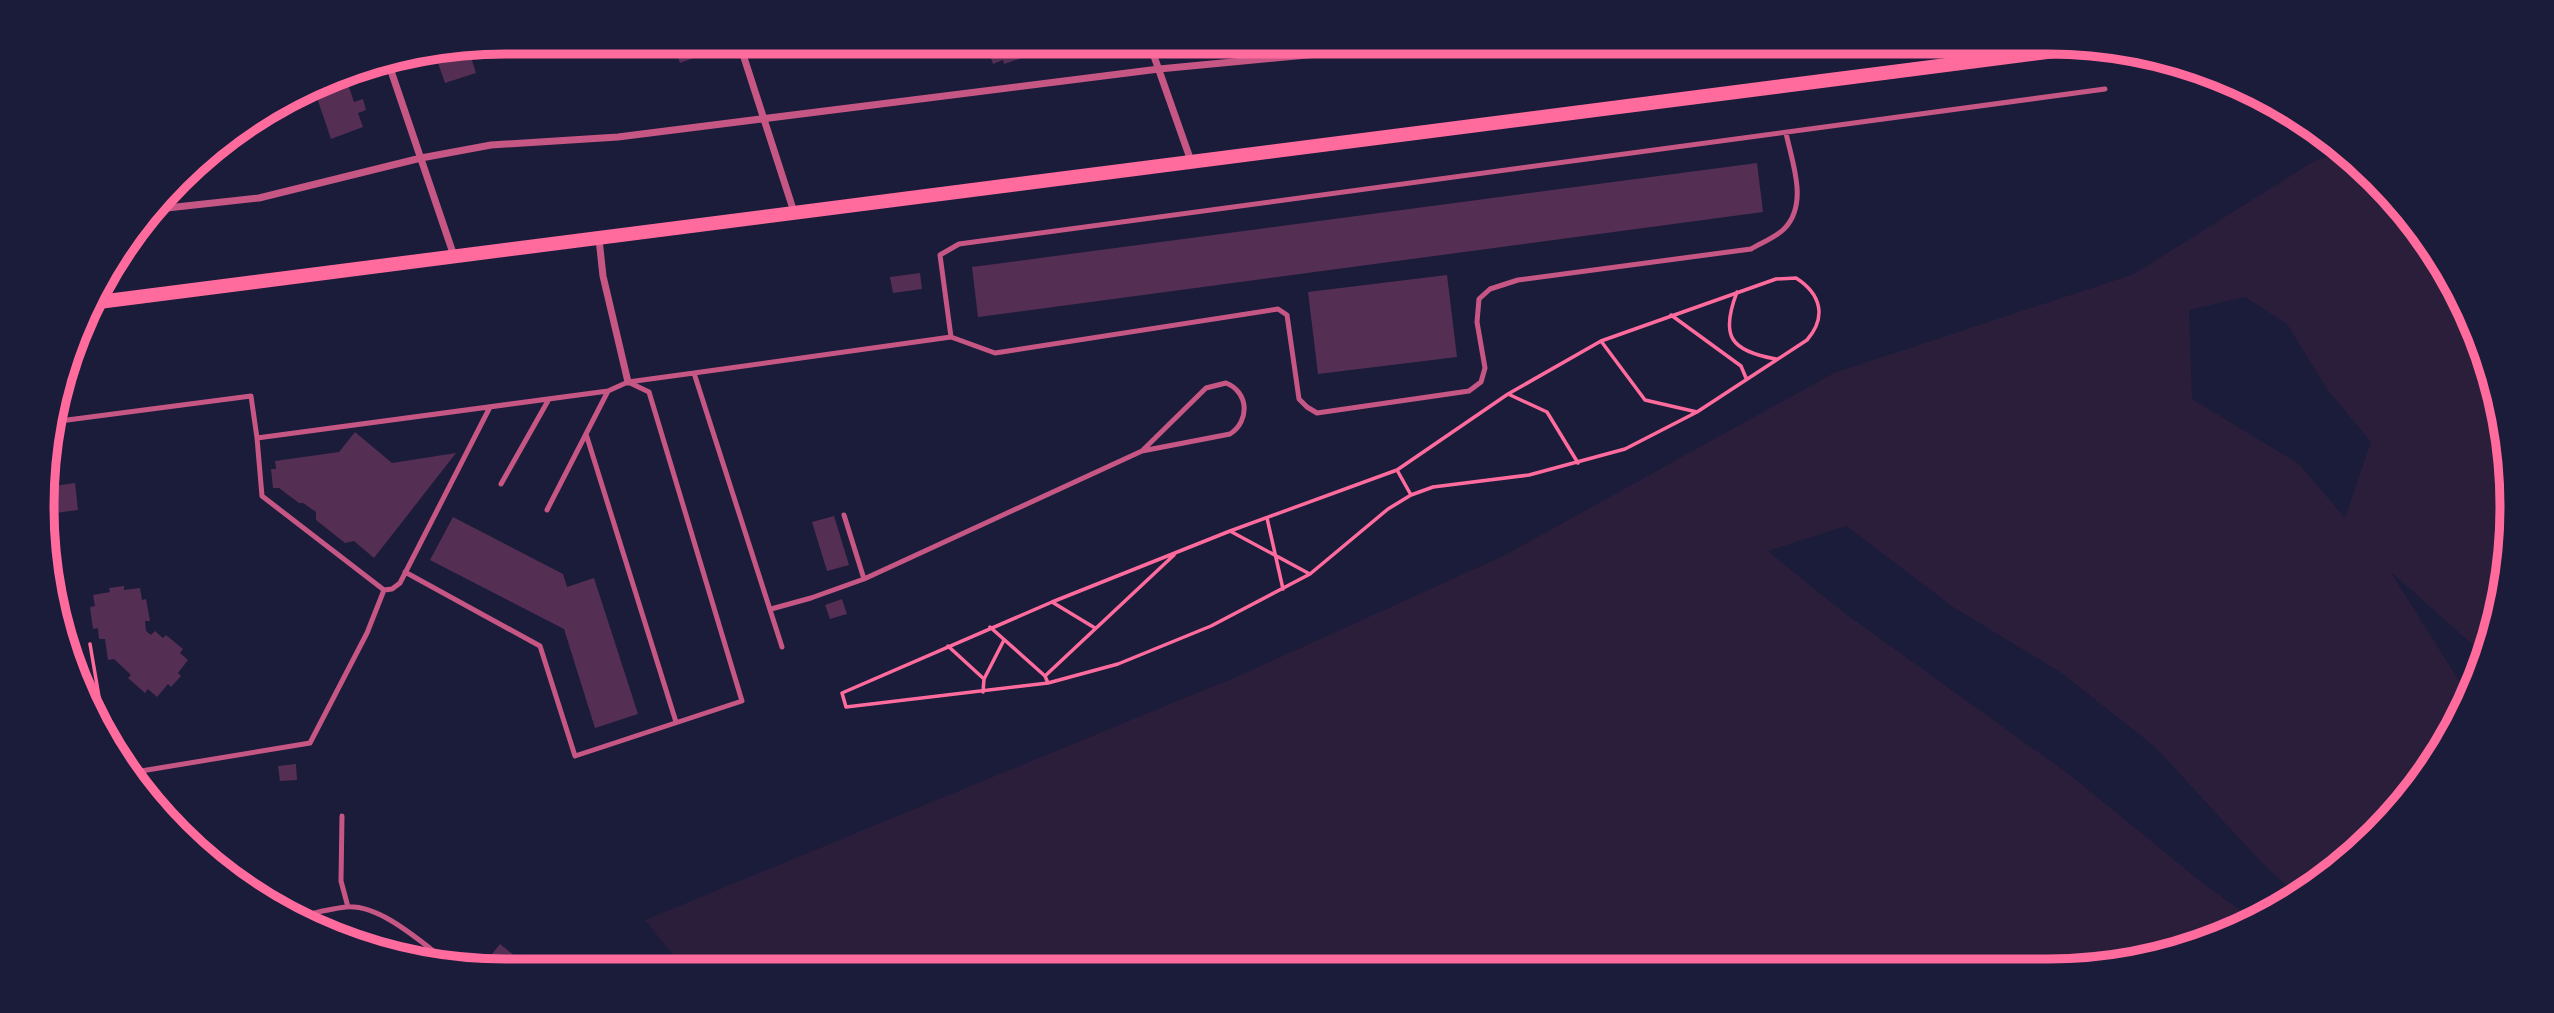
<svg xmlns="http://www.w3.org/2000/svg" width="2554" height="1013" font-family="'Fira Sans Condensed',sans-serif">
  <rect width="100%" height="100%" fill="#1b1b3a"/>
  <path fill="#2a1e3b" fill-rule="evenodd" d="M2345 151 2397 201 2450 275 2487 358 2508 446 2511 537 2496 627 2484 655 2390 571 2468 695 2450 739 2354 855 2296 894 2262 863 2155 747 2063 674 1953 607 1846 526 1768 551 1843 612 2070 775 2205 885 2256 921 2253 923 2109 967 939 970 944 957 917 970 686 971 645 920 1243 674 1503 556 1834 373 2134 274 2316 160ZM2245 297 2287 324 2327 389 2371 442 2345 518 2299 464 2192 399 2189 310Z"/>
  <path fill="#542f53" d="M672 42H712L715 50 680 63Z
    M985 42H1025L1028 51 1020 54 1022 58 1004 64 1003 60 993 64Z
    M468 48 476 73 445 83 435 54Z
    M348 84 354 102 363 99 366 110 358 113 363 127 331 139 316 95Z
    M1757 163 1763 212 978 317 972 267Z
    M920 273 922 289 893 293 890 277Z
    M1447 275 1457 357 1318 374 1308 292Z
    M355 432 392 463 456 453 374 558 354 541 345 543 316 520V512L303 503H299L279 488H273L271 469H276L275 461 339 452Z
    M75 483 78 510 48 514 47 487Z
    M834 516 849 565 827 571 812 522Z
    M453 517 563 574 567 587 594 578 638 714 595 728 564 629 430 560Z
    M124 586V590L140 588 142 600 146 599 150 621H145L146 631 151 635 155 631 163 638 166 635 183 649 180 653 188 660 178 673 181 676 171 687 168 684 157 697 148 689 145 693 128 678 131 675 114 659 108 660 105 639H99L98 628 93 629 90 607 95 606 93 595 110 592 109 588Z
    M842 599 847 614 830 619 825 605Z
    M296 764 297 780 280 781 278 766Z
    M500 944 526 965 521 971 481 968Z"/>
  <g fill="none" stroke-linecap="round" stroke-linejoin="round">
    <path stroke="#ff6b9d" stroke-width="3.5" d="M1796 278C1821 294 1827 317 1807 340L1697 412 1625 449 1529 475 1433 487 1411 495 1388 509 1310 574 1211 626 1118 664 1048 683 846 707 842 693 1052 602 1230 531 1397 470 1508 394 1601 341 1776 279Z
      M1737 292C1720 336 1730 351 1776 359
      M1671 315 1741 366 1746 378
      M1601 341 1645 400 1697 412
      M1508 394 1547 412 1578 463
      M1397 470 1411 495
      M1267 518 1283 589
      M1230 531 1308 573
      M1052 602 1095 628
      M990 627 1045 676 1048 683
      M90 644 106 738
      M948 646 984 679
      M1045 676 1174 555
      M983 692 984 679 1004 640"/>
    <path stroke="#c65784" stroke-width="5" d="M951 337 940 255 959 244 2105 89
      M694 373 951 337 995 353 1278 309 1287 315 1299 399 1307 407 1317 413 1469 391 1481 382 1485 368 1477 322 1479 299 1490 289 1518 280 1751 249C1761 243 1776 237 1784 229 1809 204 1792 162 1786 133
      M1226 383C1249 392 1250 421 1230 434L1142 451 1206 388Z
      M52 422 251 396 257 438 608 391 628 382 694 373 782 647
      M586 434 676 722
      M257 438 262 496 384 590 392 589 400 583 490 407
      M501 484 549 399
      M547 510 608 391
      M844 515 864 579
      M405 572 540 646 575 756 742 701 649 392 628 382
      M771 609 811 598 864 579 1142 451
      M129 773 310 743 367 633 384 590
      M342 816 341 881 348 907
      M293 918C310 914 328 909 346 907 381 904 423 944 449 963"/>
    <path stroke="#c65784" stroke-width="7" d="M739 42 794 212
      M1149 42 1191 161
      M388 62 454 256
      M158 209 259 198 421 158 491 145 618 137 1159 69 1445 42
      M599 239 603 276 628 382"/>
    <path stroke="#ff6b9d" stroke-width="14" d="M91 303 2087 47"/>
  </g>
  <path d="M0 0H2554V1013H0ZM506 54H2048A452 452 0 0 1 2500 506V507A452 452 0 0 1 2048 959H506A452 452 0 0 1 54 507V506A452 452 0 0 1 506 54Z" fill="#1b1b3a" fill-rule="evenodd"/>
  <path fill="none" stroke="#ff6b9d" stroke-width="9" d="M506 54H2048A452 452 0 0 1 2500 506V507A452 452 0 0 1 2048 959H506A452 452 0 0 1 54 507V506A452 452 0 0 1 506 54Z"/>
</svg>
